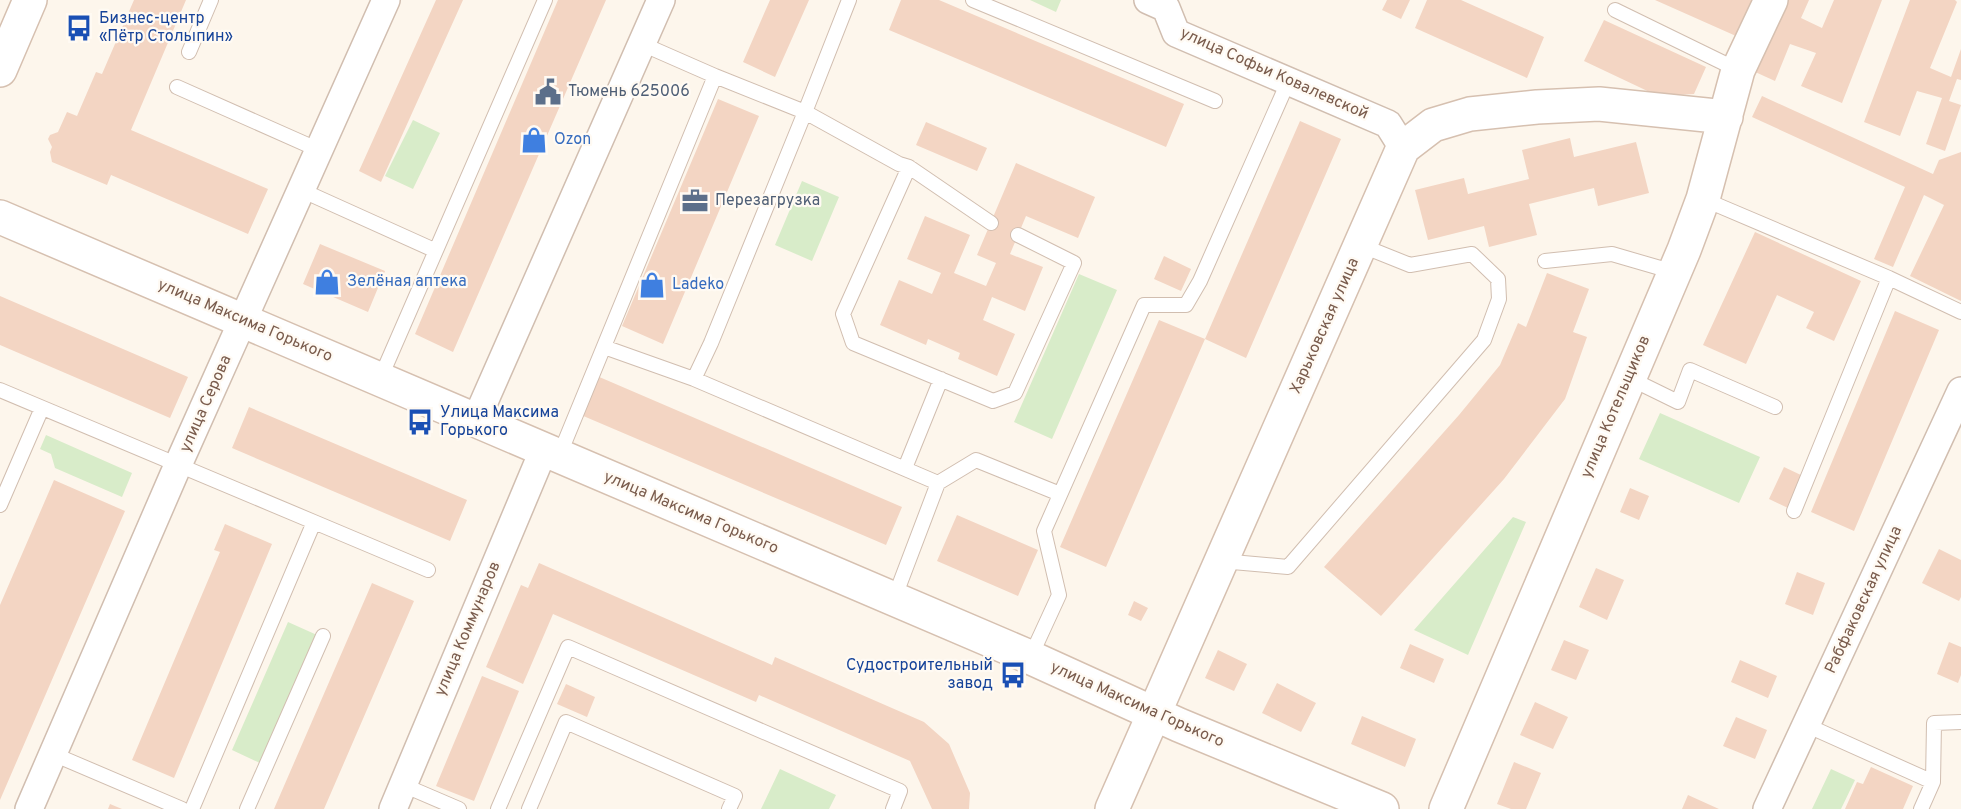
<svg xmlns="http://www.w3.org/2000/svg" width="1961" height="809" font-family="Overpass,sans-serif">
  <rect width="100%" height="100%" fill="#fdf6ec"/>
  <path fill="#d8ecc9" d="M1030 0H1061L1056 12Z
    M413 120 440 133 413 189 385 176Z
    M802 181 839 197 812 261 775 245Z
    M1079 274 1117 290 1052 439 1014 422Z
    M1660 413 1760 457 1739 503 1639 459Z
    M46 435 132 473 122 497 55 468 51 454 40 449Z
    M1513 517 1526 522 1468 655 1414 630Z
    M288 622 317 635 260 763 232 750Z
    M780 769 836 795 829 809H761Z
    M1831 769 1855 780 1841 809H1812Z"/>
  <path fill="#f3d5c3" d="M134 0H186L131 130 268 189 248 234 111 175 107 185 52 162 50 152 52 147 48 139 50 135 58 132 67 112 77 116 96 72 102 74Z
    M436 0H463L381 182 359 171Z
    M558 0H606L453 352 415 334Z
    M770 0H809L775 77 743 62Z
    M901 0H939L1184 104 1166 147 889 30Z
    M1387 0H1410L1401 19 1382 10Z
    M1427 0H1461L1544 37 1527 78 1415 28Z
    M1655 0H1752L1736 36Z
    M1785 0H1809L1801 18 1822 28 1834 0H1882L1842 103 1801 86 1816 53 1790 44 1775 81 1753 71Z
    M1910 0H1955L1957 2 1930 68 1951 77 1961 49V80L1957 79 1949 101 1961 105 1945 151 1926 144 1942 98 1917 91 1900 136 1864 122Z
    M1604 20 1706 67 1694 94 1658 96 1584 61Z
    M1762 96 1933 174 1939 160 1961 152V301L1910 276 1944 205 1924 195 1893 267 1874 259 1905 187 1752 117Z
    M718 99 759 116 663 344 622 326Z
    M1300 121 1341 139 1246 358 1205 339Z
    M926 122 987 148 977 171 916 145Z
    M1570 138 1574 157 1636 142 1649 193 1598 206 1594 188 1529 204 1537 235 1489 247 1484 226 1428 240 1415 190 1464 178 1468 194 1529 179 1522 150Z
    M1016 163 1095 197 1078 238 1026 216 1010 254 1043 267 1025 311 992 297 983 320 1015 334 997 376 958 359 960 353 928 339 926 345 880 325 899 280 932 294 941 273 907 259 925 216 970 235 954 273 986 286 996 263 977 255Z
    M1755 232 1861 281 1834 341 1806 328 1814 312 1777 295 1746 364 1703 345Z
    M320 244 385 271 368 312 303 284Z
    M1164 256 1191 269 1181 291 1154 279Z
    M1547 273 1589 289 1573 332 1587 337 1565 399 1504 479 1381 616 1324 567 1459 415 1500 365 1518 323 1526 327Z
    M0 296 188 377 170 418 0 345Z
    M1895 311 1939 330 1854 531 1811 512Z
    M1159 320 1205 339 1106 567 1060 547Z
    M597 376 902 507 886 545 581 415Z
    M249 407 467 500 450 541 232 448Z
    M1784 467 1803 476 1788 508 1769 499Z
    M54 480 125 511 0 800V605Z
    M1630 488 1649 496 1639 520 1620 512Z
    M957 515 1038 550 1018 596 937 561Z
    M225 524 272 544 174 778 132 760 220 552 214 550Z
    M1939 549 1961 560V597L1959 601 1922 583Z
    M539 563 772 665 775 657 924 722 949 744 970 793 969 809H932L910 761 759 695 756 702 553 614 523 684 486 667 521 585 528 588Z
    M1596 568 1624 580 1607 620 1579 607Z
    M1797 572 1825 583 1813 615 1785 604Z
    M372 583 414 601 324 809H274Z
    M1134 601 1148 608 1141 621 1128 615Z
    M1564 640 1589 650 1576 680 1551 670Z
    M1949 642 1961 647V675L1958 683 1937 674Z
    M1410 644 1444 659 1434 683 1400 668Z
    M1218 650 1247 664 1234 691 1205 678Z
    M1740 660 1777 676 1768 698 1731 682Z
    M482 676 519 691 474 801 436 786Z
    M1277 683 1316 703 1301 732 1262 713Z
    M566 684 595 697 587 717 557 704Z
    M1535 702 1568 717 1553 749 1520 735Z
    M1362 716 1416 739 1405 767 1351 744Z
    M1736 717 1767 730 1755 759 1723 746Z
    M1514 762 1541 773 1526 809H1511L1497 804Z
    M1871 767 1913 786 1903 809H1845L1857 782 1863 784Z
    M1688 795 1719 809H1682Z
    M110 804 122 809H108Z"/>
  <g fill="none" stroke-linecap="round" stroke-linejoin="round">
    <g stroke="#d1beb0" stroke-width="16">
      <path id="lane" d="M973 0 1215 101
        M1615 10 1738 70
        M642 44 715 76 805 112 899 164 909 167 843 314 853 343 993 401 1015 393 1074 263 1018 235
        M189 52 211 0
        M177 87 319 150
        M909 167 991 223
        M301 190 434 250
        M1703 199 1889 278 1961 312
        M1545 261 1612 254 1674 272
        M604 347 694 379 938 483
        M1629 378 1678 402 1690 370 1775 407
        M380 379 545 0
        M694 379 711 343 805 112 849 0
        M0 390 314 522 192 809
        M559 456 715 76
        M905 468 941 379
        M0 505 42 408
        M1794 511 1889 278
        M314 522 428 570
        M1221 561 1288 567 1484 340 1499 299 1498 279 1472 254 1410 265 1360 245
        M894 599 938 483 976 460 1060 494
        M1030 658 1059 595 1044 531 1144 305H1186L1200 281 1288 82
        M1806 725 1933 782
        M53 754 182 809
        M403 785 459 809
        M247 809 323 636
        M498 809 568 647 900 791 893 809
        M529 809 566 722 735 796 729 809
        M1921 809 1933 782 1934 723 1961 722"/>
    </g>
    <g stroke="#d1beb0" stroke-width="30">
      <path id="street" d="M1148 0 1166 8 1176 33 1388 124 1403 148
        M476 420 661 0
        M29 809 178 465 386 0
        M393 809 544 449
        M1767 809 1961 391"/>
    </g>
    <g stroke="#d6c0b0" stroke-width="36">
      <path id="secondary" d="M0 70 30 0
        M0 217 1025 655 1179 725 1382 809
        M1112 809 1403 148 1433 125 1470 114 1537 107 1599 104 1726 117
        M1446 809 1684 250 1703 199 1738 70 1771 0"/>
    </g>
    <use href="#lane" stroke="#fff" stroke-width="14"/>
    <use href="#street" stroke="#fff" stroke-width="27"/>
    <use href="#secondary" stroke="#fff" stroke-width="33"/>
  </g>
  <defs>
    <g id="bus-bare" transform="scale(2.07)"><path d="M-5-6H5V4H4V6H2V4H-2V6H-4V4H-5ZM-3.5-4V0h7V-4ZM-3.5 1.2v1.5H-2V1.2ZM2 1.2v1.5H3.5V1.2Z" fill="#1a4fb4" stroke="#fffaf3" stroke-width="2.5" paint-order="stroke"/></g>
    <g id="civic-bare" transform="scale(2.07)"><path d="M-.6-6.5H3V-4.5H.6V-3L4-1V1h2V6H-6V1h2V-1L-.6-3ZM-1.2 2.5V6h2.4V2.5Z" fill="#5c6f8a" stroke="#fffaf3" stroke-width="2.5" paint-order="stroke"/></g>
    <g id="shop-bare" transform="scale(2.07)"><path d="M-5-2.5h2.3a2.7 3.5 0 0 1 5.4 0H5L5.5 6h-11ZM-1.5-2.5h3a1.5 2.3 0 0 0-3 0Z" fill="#3f7fe0" stroke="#fffaf3" stroke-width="2.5" paint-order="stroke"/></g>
    <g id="office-bare" transform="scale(2.07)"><path d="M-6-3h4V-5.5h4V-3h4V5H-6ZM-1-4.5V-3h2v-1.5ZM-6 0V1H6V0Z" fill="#5c6f8a" stroke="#fffaf3" stroke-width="2.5" paint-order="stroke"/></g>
  </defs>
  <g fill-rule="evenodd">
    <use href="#bus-bare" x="79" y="28"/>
    <use href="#civic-bare" x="548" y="92"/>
    <use href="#shop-bare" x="534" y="140"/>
    <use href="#office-bare" x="695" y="201"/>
    <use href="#shop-bare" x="327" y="282"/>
    <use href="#shop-bare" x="652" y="285"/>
    <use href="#bus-bare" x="420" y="422"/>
    <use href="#bus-bare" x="1013" y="675"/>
  </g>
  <g text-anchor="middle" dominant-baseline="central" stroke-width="4.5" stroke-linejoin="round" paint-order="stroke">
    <g font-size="16" fill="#164399" stroke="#fffaf3" text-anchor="start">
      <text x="99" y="19">Бизнес-центр<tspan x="99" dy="18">«Пётр Столыпин»</tspan></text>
      <text x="440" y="413">Улица Максима<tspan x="440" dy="18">Горького</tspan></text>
      <text x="993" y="666" text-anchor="end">Судостроительный<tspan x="993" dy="18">завод</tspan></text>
    </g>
    <g font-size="16" fill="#7a5c4d" stroke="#fffaf3">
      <text transform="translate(1274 74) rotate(24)">улица Софьи Ковалевской</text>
      <text transform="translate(245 321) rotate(23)">улица Максима Горького</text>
      <text transform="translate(1325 326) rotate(-66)">Харьковская улица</text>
      <text transform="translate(206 404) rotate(-66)">улица Серова</text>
      <text transform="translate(1616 407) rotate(-67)">улица Котельщиков</text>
      <text transform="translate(691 513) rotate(23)">улица Максима Горького</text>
      <text transform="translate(1864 600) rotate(-65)">Рабфаковская улица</text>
      <text transform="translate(468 629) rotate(-67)">улица Коммунаров</text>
      <text transform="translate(1137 705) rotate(24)">улица Максима Горького</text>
    </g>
    <g font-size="16" fill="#4e5e75" stroke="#fffaf3" text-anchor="start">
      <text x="568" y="92">Тюмень 625006</text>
      <text x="715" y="201">Перезагрузка</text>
    </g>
    <g font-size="16" fill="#366cbe" stroke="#fffaf3" text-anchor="start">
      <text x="554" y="140">Ozon</text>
      <text x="347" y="282">Зелёная аптека</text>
      <text x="672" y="285">Ladeko</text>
    </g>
  </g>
</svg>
